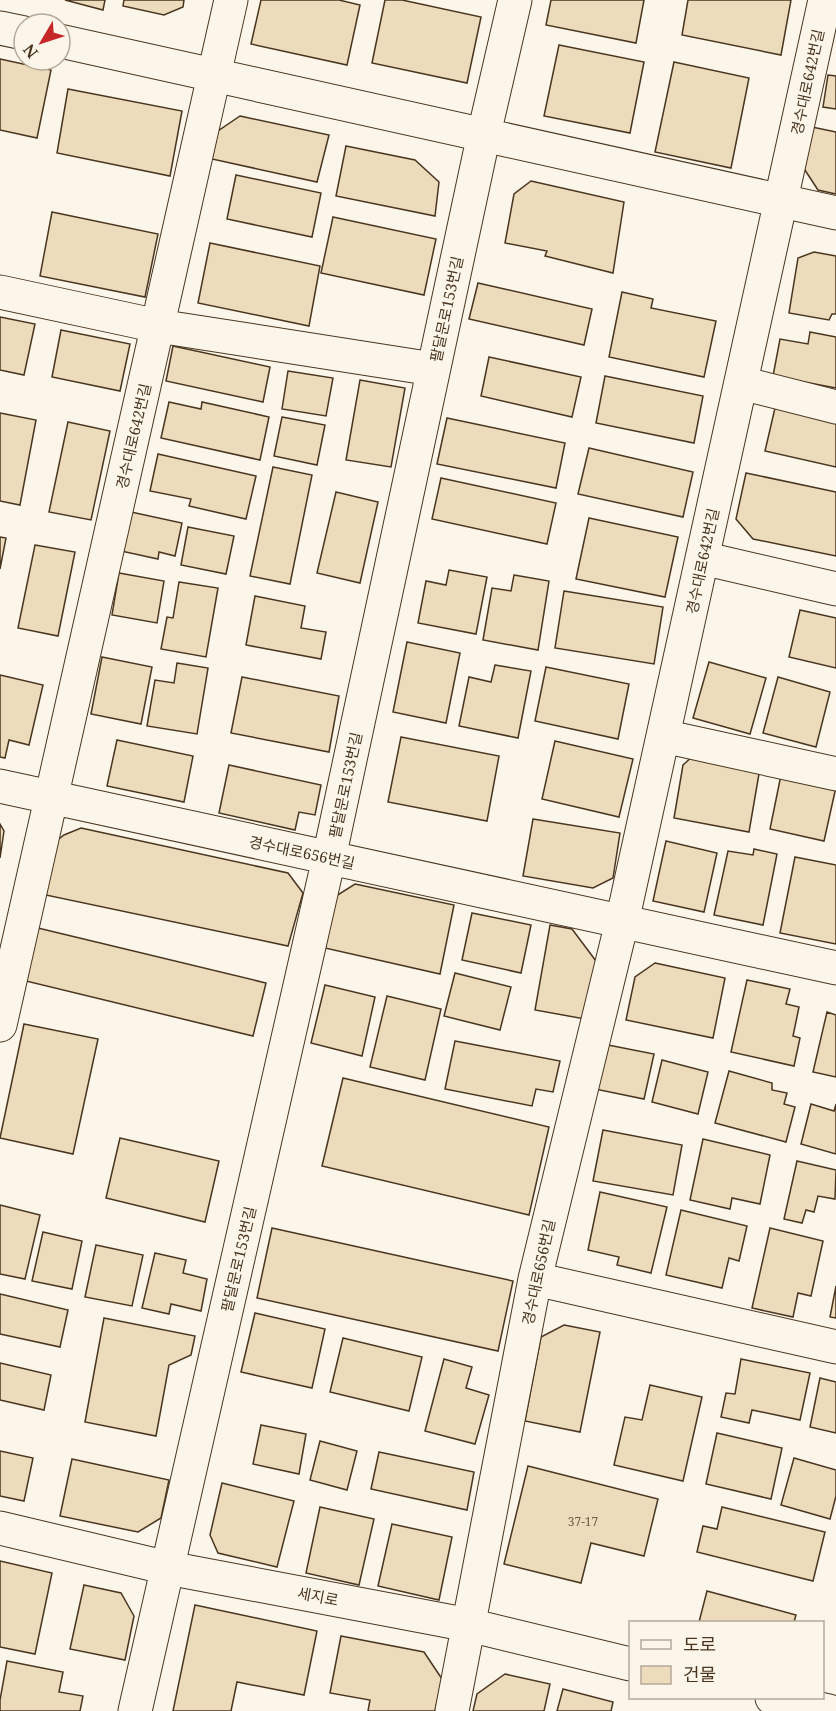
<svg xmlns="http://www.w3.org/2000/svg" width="836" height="1711" font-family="'Noto Serif','Noto Sans KR',serif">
  <rect width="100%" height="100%" fill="#fbf6e9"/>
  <path fill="#ecdcbc" stroke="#4a3520" stroke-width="1.5" d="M65 0H105L103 10Z
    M124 0H184L183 7 164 15 123 6Z
    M261 0H339L360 5 347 65 251 44Z
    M385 0H402L481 17 467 83 372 63Z
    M551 0H644L636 43 546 25Z
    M688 0H791L781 55 682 35Z
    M559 45 644 62 630 133 544 116Z
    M0 59 51 70 37 138 0 130Z
    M674 62 749 78 731 168 655 152Z
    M828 75 836 76V109L823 107Z
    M68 89 182 111 170 176 57 153Z
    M240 116 329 135 317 182 212 159 218 131Z
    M812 127 836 132V194L818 190 803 167Z
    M346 146 415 160 439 182 435 216 336 196Z
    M236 175 321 193 312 237 227 219Z
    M531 181 624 202 613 273 545 256 547 251 505 243 514 194Z
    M52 212 158 234 145 297 40 276Z
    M333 217 436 239 424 295 321 273Z
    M210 243 320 266 309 326 198 303Z
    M814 252 836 256V314H832L829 320 789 313 798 258Z
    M478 283 592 309 584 345 469 319Z
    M622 292 653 299 651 308 716 321 704 377 609 357Z
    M0 317 35 324 24 375 0 370Z
    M61 330 130 344 120 391 52 377Z
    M810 332 836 337V388L773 376 780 339 808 344Z
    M173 346 270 367 263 402 166 381Z
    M489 357 581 377 572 417 481 396Z
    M288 371 333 378 326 416 282 409Z
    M605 376 703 396 694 443 596 423Z
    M360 380 405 388 391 467 346 460Z
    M169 402 201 409 202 402 269 417 260 460 161 438Z
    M775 408 836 422V467L765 451Z
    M0 413 36 420 20 505 0 501Z
    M282 417 325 425 317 465 274 456Z
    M447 418 565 443 556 488 437 464Z
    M68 422 110 431 91 520 49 512Z
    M589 448 693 472 683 517 578 494Z
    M158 454 256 476 246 519 189 506 191 499 150 491Z
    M273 467 312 475 290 584 250 576Z
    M746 473 836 492V556L753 539 736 519Z
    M441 478 556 503 547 544 432 519Z
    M336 492 378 502 360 583 317 573Z
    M131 512 182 523 175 556 159 552 158 559 121 551Z
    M589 518 678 537 665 597 576 579Z
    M188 527 234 536 226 574 181 565Z
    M0 537 6 538 0 569Z
    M35 545 75 552 58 636 18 628Z
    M449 570 487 577 476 634 418 623 426 581 446 585Z
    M119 573 164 581 157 623 112 615Z
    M514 575 549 581 538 650 483 640 492 588 511 591Z
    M179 582 218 588 206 657 161 649 167 617 173 618Z
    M564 591 663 607 654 664 555 648Z
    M255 596 305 606 301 628 326 632 321 659 246 645Z
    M800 610 836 618V668L789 657Z
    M407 642 460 653 446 723 393 712Z
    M102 657 152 667 141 724 91 714Z
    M709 662 766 678 750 734 693 718Z
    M177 663 208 668 197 734 147 726 155 680 174 683Z
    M495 665 531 671 518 738 459 726 469 677 491 682Z
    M546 667 629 684 618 739 535 721Z
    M0 675 43 685 29 745 9 740 5 758 0 757Z
    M242 677 339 696 329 752 231 733Z
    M778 677 830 692 816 747 763 733Z
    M401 737 499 756 487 821 388 802Z
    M117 740 193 756 184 802 107 786Z
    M555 741 633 759 619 817 542 799Z
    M694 755 760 768 749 832 674 818 683 765Z
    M229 765 321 785 315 815 299 812 295 830 219 813Z
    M781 775 836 787 824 841 770 829Z
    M533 819 620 833 613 878 593 888 523 876Z
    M0 824 4 831 0 858Z
    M81 828 288 873 303 893 288 946 41 894 51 845 64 835Z
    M666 841 717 853 704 912 653 901Z
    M754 849 777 854 763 925 714 915 728 851 753 855Z
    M795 857 836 865V944L780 933Z
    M355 884 454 905 440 974 325 948 336 896Z
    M472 913 531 925 521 973 462 960Z
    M550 925 572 929 596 961 585 1019 535 1010Z
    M38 928 266 983 253 1036 26 981Z
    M655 963 725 978 713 1038 626 1020 635 977Z
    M455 973 511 987 500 1030 444 1016Z
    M747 980 790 989 786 1004 799 1007 793 1036 800 1038 794 1066 731 1052Z
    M325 985 375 997 362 1056 311 1043Z
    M387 996 441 1009 425 1080 370 1067Z
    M827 1012 836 1015V1077L813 1072Z
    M24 1024 98 1039 73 1154 0 1138Z
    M455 1041 560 1061 553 1092 536 1089 532 1106 445 1089Z
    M603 1044 654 1054 644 1099 595 1089Z
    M662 1060 708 1072 698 1114 652 1102Z
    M729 1071 772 1083V1090L787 1093 784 1104 795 1107 786 1142 715 1123Z
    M343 1078 549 1127 529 1215 322 1166Z
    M811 1104 834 1111 836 1104V1154L801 1144Z
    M603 1130 682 1145 673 1195 593 1181Z
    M120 1138 219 1161 205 1222 106 1198Z
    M703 1139 770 1155 760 1204 732 1198 730 1209 690 1200Z
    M797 1161 836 1170 835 1199 818 1196 814 1212 806 1210 802 1223 784 1219Z
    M600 1192 667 1207 651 1273 617 1265 619 1257 588 1250Z
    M0 1205 40 1215 25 1279 0 1274Z
    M681 1210 747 1226 739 1261 729 1258 722 1288 666 1275Z
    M272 1228 513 1281 498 1351 257 1298Z
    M770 1228 823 1241 811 1296 798 1293 793 1317 752 1308Z
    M43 1232 82 1241 72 1289 32 1281Z
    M96 1245 143 1255 132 1306 85 1297Z
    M155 1253 186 1260 183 1273 207 1279 201 1311 171 1304 169 1314 142 1308Z
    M836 1286V1318L830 1317Z
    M0 1294 68 1310 60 1347 0 1334Z
    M255 1313 325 1329 312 1388 241 1372Z
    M104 1318 195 1336 191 1355 169 1365 156 1436 85 1422Z
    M564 1325 600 1332 580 1432 525 1421 541 1337Z
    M343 1338 422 1357 409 1411 330 1392Z
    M444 1359 472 1367 466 1388 489 1395 475 1444 425 1431Z
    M741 1359 810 1373 800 1420 752 1410 749 1423 721 1417 726 1393 735 1394Z
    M0 1363 51 1375 44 1410 0 1400Z
    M820 1378 836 1382V1433L810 1427Z
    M650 1385 702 1397 683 1481 614 1465 625 1417 642 1420Z
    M261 1425 306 1434 299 1474 253 1464Z
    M717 1433 782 1448 771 1499 706 1484Z
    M320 1441 357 1451 347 1490 310 1480Z
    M0 1451 33 1458 24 1501 0 1496Z
    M379 1452 474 1472 467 1510 371 1489Z
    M794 1458 836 1470V1496L830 1519 781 1505Z
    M72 1459 169 1480 161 1518 138 1532 60 1516Z
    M528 1466 658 1499 644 1556 591 1543 581 1583 504 1564Z
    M222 1483 294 1501 277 1567 218 1553 210 1535Z
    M320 1507 374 1519 359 1585 306 1573Z
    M722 1507 825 1532 813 1581 697 1552 703 1526 717 1529Z
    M392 1524 452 1537 439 1600 378 1586Z
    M0 1561 52 1573 35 1654 0 1647Z
    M84 1585 121 1593 134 1616 125 1660 70 1649Z
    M707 1591 796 1615 794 1622H699Z
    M195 1605 317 1631 304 1695 237 1682 231 1711H173Z
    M341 1636 424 1652 442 1679 435 1711H368L370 1700 330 1693Z
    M7 1661 63 1672 59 1692 83 1696 80 1711H0V1700Z
    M505 1674 550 1684 544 1711H473L477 1694Z
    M563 1689 613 1702 611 1711H557Z"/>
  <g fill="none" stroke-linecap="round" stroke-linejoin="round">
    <g stroke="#4a3520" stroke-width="35">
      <path id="street" d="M0 28 24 33
        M60 41 836 213
        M0 292 158 326 433 369
        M741 383 836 407
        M702 558 836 589
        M663 736 836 774
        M0 786 836 968
        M0 1025 231 0
        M535 1279 836 1347
        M0 1528 168 1568 469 1625 630 1664
        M772 1698 829 1711
        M135 1711 329 858 484 134 515 0
        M452 1711 535 1279 622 922 825 0"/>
    </g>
    <use href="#street" stroke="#fbf6e9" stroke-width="33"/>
  </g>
  <g text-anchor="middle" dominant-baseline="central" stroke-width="4.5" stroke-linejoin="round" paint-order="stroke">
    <g font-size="12" fill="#725f47">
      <text x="583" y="1521">37-17</text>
    </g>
    <g font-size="15" fill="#4a3520" stroke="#fbf6e9">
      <text transform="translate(807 82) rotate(-78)">경수대로642번길</text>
      <text transform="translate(446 309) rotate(-78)">팔달문로153번길</text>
      <text transform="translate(133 436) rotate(-77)">경수대로642번길</text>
      <text transform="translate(702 561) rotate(-78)">경수대로642번길</text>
      <text transform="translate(345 785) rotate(-78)">팔달문로153번길</text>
      <text transform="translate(302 852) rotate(12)">경수대로656번길</text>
      <text transform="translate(238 1259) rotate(-77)">팔달문로153번길</text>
      <text transform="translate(538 1272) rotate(-78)">경수대로656번길</text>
      <text transform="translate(318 1596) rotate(11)">세지로</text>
    </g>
  </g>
  <rect x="629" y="1621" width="195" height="78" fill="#fbf6e9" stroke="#b4a999" stroke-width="1.5"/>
  <rect x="641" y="1640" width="30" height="9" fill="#fbf6e9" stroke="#b4a999" stroke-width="1.5"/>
  <text x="683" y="1651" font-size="18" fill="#4a3520">도로</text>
  <rect x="641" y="1666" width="30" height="18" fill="#ecdcbc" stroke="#b4a999" stroke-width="1.5"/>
  <text x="683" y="1681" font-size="18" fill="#4a3520">건물</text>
  <g transform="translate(42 42) rotate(231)"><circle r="28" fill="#fbf6e9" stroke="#b4a999" stroke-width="1.5"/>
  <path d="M0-4.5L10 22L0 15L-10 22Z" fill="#c62828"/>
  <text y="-9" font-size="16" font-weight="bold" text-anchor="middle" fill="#4a3520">N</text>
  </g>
</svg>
